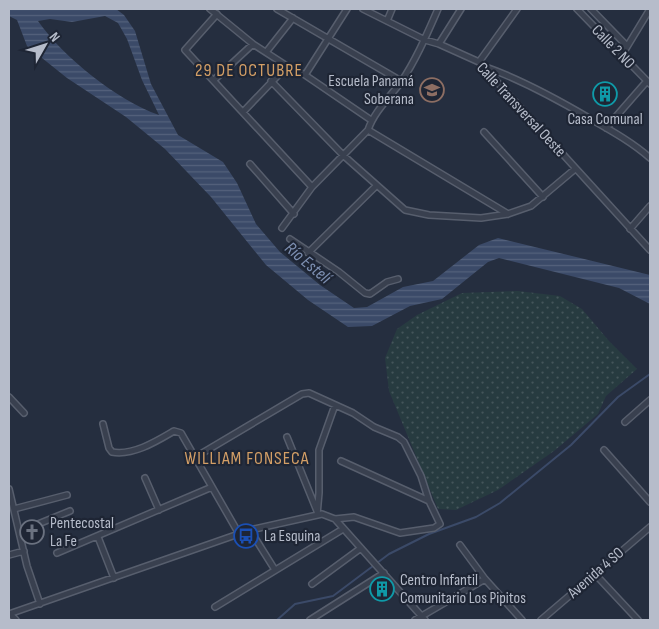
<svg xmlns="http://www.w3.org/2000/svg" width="659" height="629" font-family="'Sofia Sans Condensed',sans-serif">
  <defs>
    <pattern id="grass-dots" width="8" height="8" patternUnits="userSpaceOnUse" patternTransform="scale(1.25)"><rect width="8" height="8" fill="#273b40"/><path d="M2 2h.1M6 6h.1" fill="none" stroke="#44555a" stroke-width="1.8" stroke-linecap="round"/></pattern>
    <pattern id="water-rules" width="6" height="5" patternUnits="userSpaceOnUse" patternTransform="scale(1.25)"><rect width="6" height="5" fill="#3b4a68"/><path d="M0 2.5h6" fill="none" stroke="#55627c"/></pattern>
  </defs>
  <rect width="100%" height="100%" fill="#252e3f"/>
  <path fill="url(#grass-dots)" d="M518 291 560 296 582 309 609 341 637 369 606 396 598 414 554 451 498 490 456 510 438 509 389 391 385 358 397 329 417 315 462 293Z"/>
  <path fill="url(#water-rules)" fill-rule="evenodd" d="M9 9H116L124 15 135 31 151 84 178 135 223 162 237 183 256 224 280 252 320 285 354 308 367 307 403 287 433 281 479 245 498 238 650 275V304L619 288 499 258 488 262 442 299 410 306 372 326 348 327 308 300 266 265 211 197 165 149 126 117 67 78 27 46 17 20 9 16ZM105 16 118 23 127 39 142 80 159 115C117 100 64 58 38 21L50 19 72 22Z"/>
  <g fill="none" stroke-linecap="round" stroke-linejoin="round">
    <path stroke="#3b4a68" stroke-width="2" d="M277 620 295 604 333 596 389 554 429 534 476 517 500 503 571 445 618 397 650 374"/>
    <g stroke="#575e6d" stroke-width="8">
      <path id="street" d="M210 9 253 44 287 66 305 75 371 120
        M277 9 401 81
        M363 9 425 40 439 44 479 62 650 250
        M577 9 650 84
        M591 9 627 46
        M217 14 185 50 312 187
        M387 21 392 9
        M439 44 461 9
        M267 51 293 18
        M622 55 650 9
        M479 62 517 9
        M483 66C520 79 555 98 589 118 610 130 632 142 650 158
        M305 75 347 9
        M214 80 253 44
        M271 81 344 156 405 210 429 215 481 218 508 214 531 206 575 169
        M243 112 287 66
        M606 128 647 81
        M368 130 508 214
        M484 132 543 197
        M250 164 294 214
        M282 228 312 187 368 130C374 112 389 98 401 82 416 60 427 34 438 9
        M630 229 650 206
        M290 239 339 272 365 293 370 294 387 282 398 279
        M308 253 376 186
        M9 397 24 413
        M625 422 650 400
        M103 424 109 448 112 452C133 456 157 441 174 431L181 433 239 534
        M287 437 317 511
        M604 450 650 502
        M194 458 302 394 309 393 353 413 374 427 398 437 404 442 421 476 429 501
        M145 478 159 510
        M9 489 27 566 40 604
        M14 509 67 495
        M317 515 319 493V450L335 405
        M335 519 425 620
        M250 530 275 570
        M21 531 70 511
        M98 537 114 578
        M460 545 485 579 522 620
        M57 553 212 487
        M9 555 24 551
        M595 574 638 620
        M312 584 361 548
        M215 607 343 529
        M9 614 250 530 322 514 335 519 354 517 400 533 434 528 440 524 429 501 341 461
        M10 614 16 620
        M310 620 384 573
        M415 620 485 579
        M541 620 650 527"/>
    </g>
    <use href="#street" stroke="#39404f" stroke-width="5"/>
  </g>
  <defs>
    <g id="school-ring" transform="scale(1.25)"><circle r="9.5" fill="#1e2534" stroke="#8d6e63" stroke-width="1.5"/><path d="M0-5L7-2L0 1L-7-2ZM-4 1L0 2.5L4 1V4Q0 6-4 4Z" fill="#8d6e63"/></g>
    <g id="building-ring" transform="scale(1.25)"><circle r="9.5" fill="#1e2534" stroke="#0f9aa8" stroke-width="1.5"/><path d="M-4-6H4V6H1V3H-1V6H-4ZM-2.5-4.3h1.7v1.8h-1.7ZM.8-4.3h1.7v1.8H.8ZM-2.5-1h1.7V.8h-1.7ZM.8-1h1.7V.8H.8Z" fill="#0f9aa8"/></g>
    <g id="church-ring" transform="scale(1.25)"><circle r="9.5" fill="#1e2534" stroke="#6b7280" stroke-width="1.5"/><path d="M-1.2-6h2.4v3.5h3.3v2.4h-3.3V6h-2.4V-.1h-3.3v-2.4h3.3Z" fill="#6b7280"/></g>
    <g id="bus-ring" transform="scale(1.25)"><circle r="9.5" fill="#1e2534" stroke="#1a4fb4" stroke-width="1.5"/><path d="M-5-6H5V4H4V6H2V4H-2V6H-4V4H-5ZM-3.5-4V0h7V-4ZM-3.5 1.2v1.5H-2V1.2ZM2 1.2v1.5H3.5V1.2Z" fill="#1a4fb4"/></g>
  </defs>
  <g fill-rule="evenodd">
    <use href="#school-ring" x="432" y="90"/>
    <use href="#building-ring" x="605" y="94"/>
    <use href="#church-ring" x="32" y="532"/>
    <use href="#bus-ring" x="246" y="536"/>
    <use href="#building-ring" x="382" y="589"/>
  </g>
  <g text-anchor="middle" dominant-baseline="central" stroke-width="4.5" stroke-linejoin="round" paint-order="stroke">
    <g font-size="16" fill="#b6bcca" stroke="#1e2534">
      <text transform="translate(613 47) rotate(46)">Calle 2 NO</text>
      <text transform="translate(521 110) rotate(47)">Calle Transversal Oeste</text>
      <text transform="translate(596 573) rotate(-41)">Avenida 4 SO</text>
    </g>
    <g font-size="16" fill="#b6bcca" stroke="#1e2534" text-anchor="start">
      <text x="414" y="81" text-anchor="end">Escuela Panamá<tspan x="414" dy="18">Soberana</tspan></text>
      <text x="605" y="119" text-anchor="middle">Casa Comunal</text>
      <text x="50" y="523">Pentecostal<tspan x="50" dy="18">La Fe</tspan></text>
      <text x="264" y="536">La Esquina</text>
      <text x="400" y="580">Centro Infantil<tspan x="400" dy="18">Comunitario Los Pipitos</tspan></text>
    </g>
    <g font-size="18" letter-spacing="1" fill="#d49f66" stroke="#1e2534">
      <text x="249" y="70">29 DE OCTUBRE</text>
      <text x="247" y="458">WILLIAM FONSECA</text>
    </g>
    <g font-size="18" font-style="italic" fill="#7d8fb1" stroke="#1e2534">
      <text transform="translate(308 263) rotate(40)">Río Estelí</text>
    </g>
  </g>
  <rect width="659" height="629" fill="none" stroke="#b6bcca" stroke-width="20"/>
  <g transform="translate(45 45) rotate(51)" stroke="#1e2534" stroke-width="4" paint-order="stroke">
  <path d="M0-4L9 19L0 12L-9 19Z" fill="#b6bcca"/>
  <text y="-8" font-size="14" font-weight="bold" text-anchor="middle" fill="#b6bcca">N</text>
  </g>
</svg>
